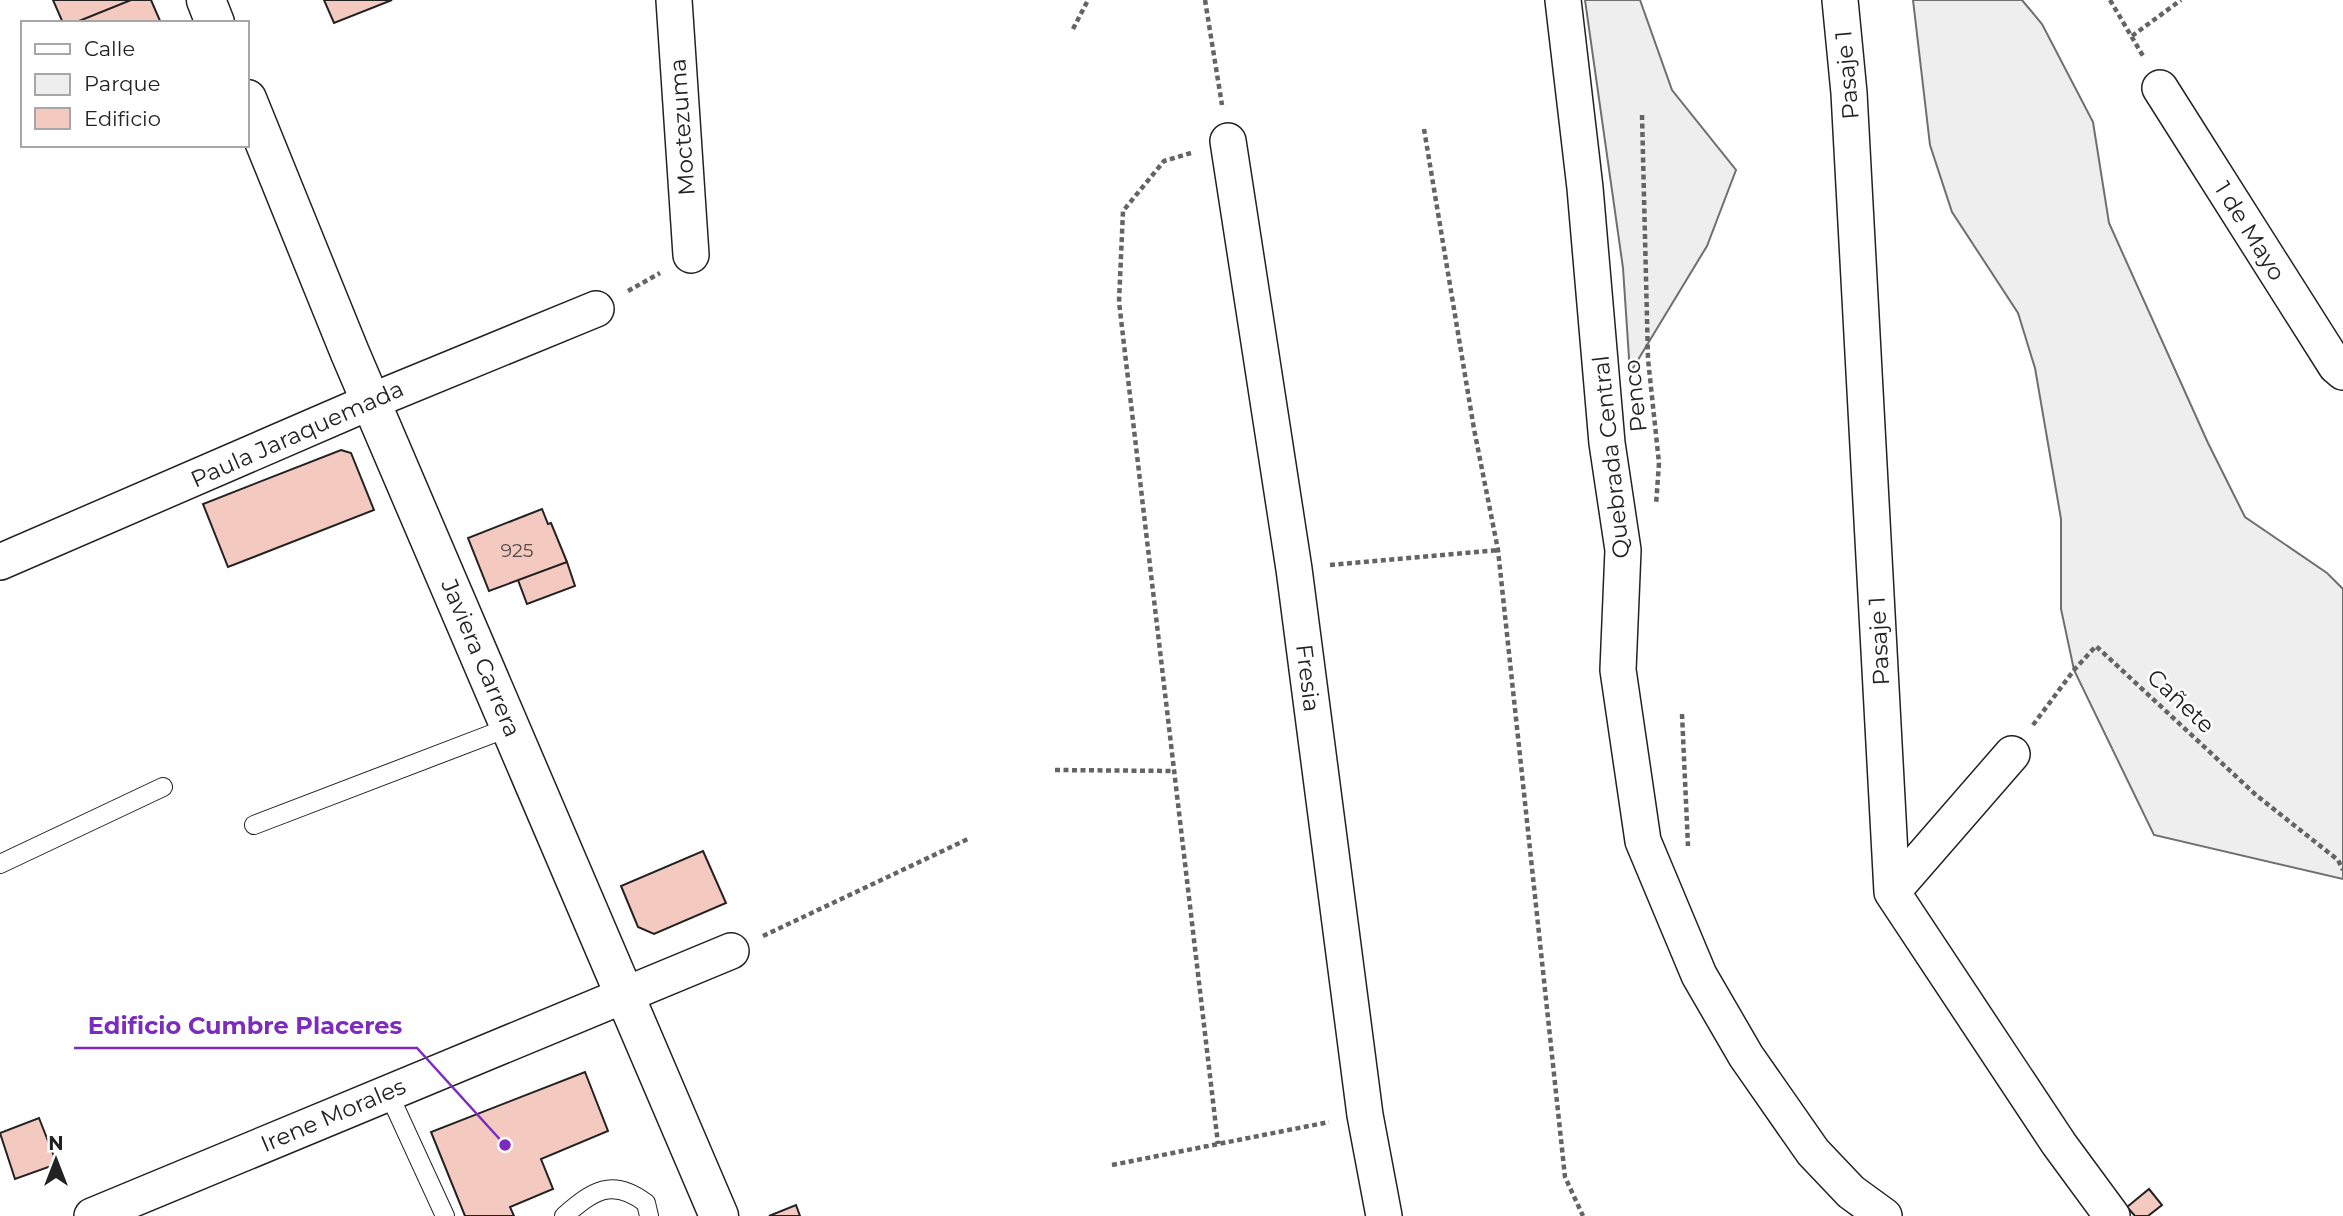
<svg xmlns="http://www.w3.org/2000/svg" width="2343" height="1216" font-family="Montserrat,sans-serif">
  <rect width="100%" height="100%" fill="#fff"/>
  <path fill="#eee" stroke="#6f6f6f" stroke-width="2" d="M1585 0H1640L1672 90 1736 170 1707 246 1630 373 1623 268Z
    M1913 0H2022L2042 24 2093 122 2109 223 2208 443 2245 517 2327 573 2343 589V879L2154 835 2074 670 2061 609V519L2035 368 2018 313 1952 212 1930 145Z"/>
  <path fill="#f3c9c0" stroke="#222" stroke-width="2" d="M53 0H131L74 23H63Z
    M131 0H151L161 23H74Z
    M324 0H392L334 23Z
    M341 450 351 453 374 510 228 567 203 504Z
    M542 509 548 524 551 523 567 562 489 591 468 538Z
    M567 562 575 586 527 604 518 580Z
    M703 851 726 903 654 934 638 927 621 886Z
    M585 1072 608 1131 541 1159 553 1189 510 1207 514 1216H465L431 1132Z
    M39 1118 57 1164 15 1179 0 1133Z
    M2149 1189 2162 1205 2148 1216H2135L2127 1207Z
    M796 1205 800 1216H769Z"/>
  <g fill="none" stroke-linecap="round" stroke-linejoin="round">
    <g stroke="#222" stroke-width="20">
      <path id="lane" d="M254 825 510 727
        M0 864 163 787
        M388 1092 445 1216
        M564 1216C593 1191 612 1177 646 1203L649 1216"/>
    </g>
    <g stroke="#222" stroke-width="38">
      <path id="street" d="M674 0 691 255
        M1563 0 1585 188 1607 443 1623 550 1618 670 1643 841 1699 975 1746 1056 1813 1152 1851 1192 1884 1216
        M1840 0 1849 93 1892 892 2059 1144 2112 1216
        M2160 88 2336 366 2343 372
        M1228 141 1294 569 1365 1115 1384 1216
        M0 562 372 401 596 309
        M1892 892 2012 754
        M92 1216 731 951"/>
    </g>
    <g stroke="#222" stroke-width="41">
      <path id="secondary" d="M206 0 215 23
        M247 99 350 353 719 1216"/>
    </g>
    <path stroke="#646464" stroke-width="4.5" stroke-dasharray="5 3.5" stroke-linecap="butt" d="M1205 0 1222 105
      M2110 0 2143 56
      M1073 29 1088 0
      M2132 36 2181 0
      M1642 115 1648 359 1659 463 1656 505
      M1424 129 1474 429 1498 550 1565 1177 1583 1216
      M1191 153 1164 161 1123 211 1119 302 1218 1144
      M628 291 660 273
      M1330 565 1498 550
      M1682 714 1688 846
      M2033 725 2074 670 2096 646 2256 795 2338 860 2343 870
      M1055 770 1174 771
      M763 936 970 838
      M1112 1165 1329 1122"/>
    <use href="#lane" stroke="#fff" stroke-width="18"/>
    <use href="#street" stroke="#fff" stroke-width="35"/>
    <use href="#secondary" stroke="#fff" stroke-width="38"/>
  </g>
  <g text-anchor="middle" dominant-baseline="central" stroke-width="5" stroke-linejoin="round" paint-order="stroke">
    <g font-size="19" fill="#564c4a">
      <text x="517" y="550">925</text>
    </g>
    <g font-size="23" fill="#222" stroke="#fff">
      <text transform="translate(1847 75) rotate(-95)">Pasaje 1</text>
      <text transform="translate(682 127) rotate(-94)">Moctezuma</text>
      <text transform="translate(2250 231) rotate(58)">1 de Mayo</text>
      <text transform="translate(1635 396) rotate(-96)">Penco</text>
      <text transform="translate(297 434) rotate(-24)">Paula Jaraquemada</text>
      <text transform="translate(1611 457) rotate(-96)">Quebrada Central</text>
      <text transform="translate(1879 641) rotate(-93)">Pasaje 1</text>
      <text transform="translate(481 658) rotate(67)">Javiera Carrera</text>
      <text transform="translate(1308 678) rotate(83)">Fresia</text>
      <text transform="translate(2181 701) rotate(43)">Cañete</text>
      <text transform="translate(333 1115) rotate(-23)">Irene Morales</text>
    </g>
  </g>
  <path fill="none" stroke="#7b2cbf" stroke-width="2.5" d="M505 1145L417 1048H74"/>
  <circle fill="#7b2cbf" stroke="#fff" stroke-width="2.5" cx="505" cy="1145" r="7"/>
  <g font-size="24" text-anchor="middle" font-weight="bold" fill="#7b2cbf" stroke="#fff" stroke-width="5" stroke-linejoin="round" paint-order="stroke">
    <text x="245" y="1034">Edificio Cumbre Placeres</text>
  </g>
  <rect x="21" y="21" width="228" height="126" fill="#ffffff" stroke="#a7a7a7" stroke-width="2"/>
  <rect x="35" y="44" width="35" height="10" fill="#ffffff" stroke="#a7a7a7" stroke-width="2"/>
  <text x="84" y="56" font-size="21" fill="#222222">Calle</text>
  <rect x="35" y="74" width="35" height="21" fill="#eeeeee" stroke="#a7a7a7" stroke-width="2"/>
  <text x="84" y="91" font-size="21" fill="#222222">Parque</text>
  <rect x="35" y="108" width="35" height="21" fill="#f3c9c0" stroke="#a7a7a7" stroke-width="2"/>
  <text x="84" y="126" font-size="21" fill="#222222">Edificio</text>
  <g transform="translate(56 1160)" stroke="#ffffff" stroke-width="5" paint-order="stroke">
  <path d="M0-5L12 26L0 18L-12 26Z" fill="#222222"/>
  <text y="-10" font-size="19" font-weight="bold" text-anchor="middle" fill="#222222">N</text>
  </g>
</svg>
